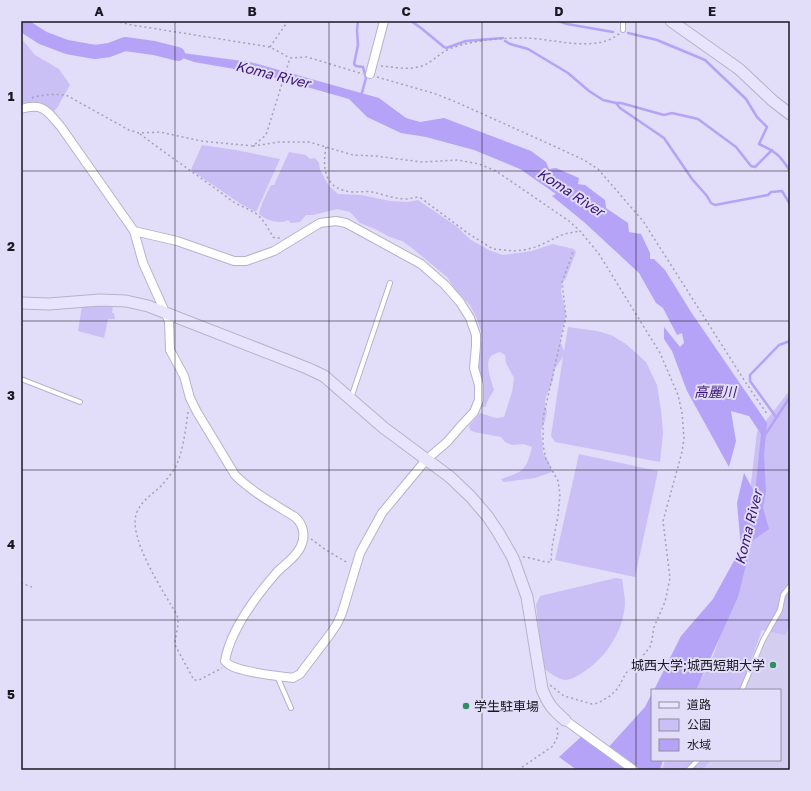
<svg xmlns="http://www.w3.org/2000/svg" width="811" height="791" font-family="'Golos Text','Noto Sans JP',sans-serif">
  <rect width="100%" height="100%" fill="#e2ddf8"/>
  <path fill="#d4cff0" d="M790 590V770H689L700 760H780V690H745L766 641 782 610Z"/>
  <path fill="#cac0f6" d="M21 38 35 55 59 69 70 85 57 108 54 111 40 102 21 103Z
    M202 145 236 150 280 159 256 212 241 204 191 170Z
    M289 152 306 155 310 159 315 158 319 163 320 170 326 181 330 187 338 194 361 195 390 201 408 202 418 200 456 226 471 240 491 251 503 255 532 251 552 244 574 249 576 252 566 278 562 284 561 291 566 315 560 341 564 351 568 327 597 331 611 335 626 344 646 362 657 385 661 410 663 433 660 462 555 442 551 436 563 356C561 360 557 365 555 369 553 372 554 376 553 379 550 390 541 400 547 411L545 421 541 430 543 453 548 460 552 472 535 478 503 482 501 479C524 471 526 471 532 447L524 444 512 445 505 442 501 437 474 432 470 430 469 426 480 413 496 418 504 417 512 392 514 378 506 363 505 355 500 352C497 353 493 354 491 356 484 363 492 382 494 390L489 398 485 407H480L483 400V388L482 378 477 366 482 340 481 331 477 319 470 305 457 292 447 277 412 248 402 241 390 237 375 229 360 223 350 212 337 209 313 215H306L300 222 291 223 288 220C281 225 265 220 259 214 261 204 266 195 271 185H274C279 174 284 163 289 152Z
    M113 305 112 313H114L115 319H108L104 338 78 331 82 306Z
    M790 390V626L785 635 762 630 740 690H695L711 662 734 596 749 500 757 432Z
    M579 454 658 471 635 577 555 560Z
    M616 578 622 579C623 587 625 596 625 604 623 632 606 658 582 673 577 676 571 680 565 680 557 679 549 672 543 668L536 605 540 596Z
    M665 760H711L702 770H662Z"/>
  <path fill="#b5a3f7" d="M160 50 250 62 379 98 406 118 420 122 444 118 531 151 546 162 549 169 556 168 579 178 578 184 585 185 605 200 606 208 628 223 629 232 641 234 650 253V259H654L665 270 691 312 767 423 764 455 766 491 763 508 769 529 752 541 738 597 696 690H654L681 636 713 599 741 548 737 503 744 473 755 493 761 434 749 416 731 411 736 441 729 467 687 391 672 351 664 339V327L680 347 684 343 682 333 677 335 663 308 656 303 639 273 584 222 552 196 556 194 520 169 474 150 426 137 401 133 367 117 349 99 258 73 194 62Z
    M652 693V760H663L660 770H577L559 757 582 736 606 750 645 707Z"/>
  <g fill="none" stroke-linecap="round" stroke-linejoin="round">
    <path stroke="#b5a3f7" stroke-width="2.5" d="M358 21 357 31 358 45 354 64 356 66 363 67 366 78 361 96
      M411 21 421 28 444 47 446 48 466 41 503 38
      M558 21 567 24 613 32
      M628 33 657 40 705 60 746 99 757 117 767 127 759 144C776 152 780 155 790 171
      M505 41 510 44 528 49 568 73 589 91 603 100 616 103 620 108 664 138 692 179 707 196 711 203 715 205 768 195 771 192 782 191 790 204
      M617 103H621L664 115 672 113 698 119 736 147 751 166 755 167 772 150
      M776 417 750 381V375L779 345 790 341
      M765 435 790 397"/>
    <path stroke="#b5a3f7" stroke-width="14" d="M21 24 43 38 67 47 95 52 109 50 125 44 154 48 178 54"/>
    <g stroke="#b6b2cc" stroke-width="6">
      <path id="lane" d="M623 21V30
        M21 379 80 402
        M351 398 390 283
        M277 676 291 708
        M742 690 763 640 780 610 783 595 790 586
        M688 770 698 760"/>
    </g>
    <g stroke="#b6b2cc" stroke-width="10">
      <path id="street" d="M370 74 384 21
        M21 109C44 102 48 112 61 127L134 231 143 263 169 321 170 350 184 376 190 398 197 412 235 475C252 492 274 504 295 517 304 525 306 537 300 548 295 558 285 564 277 572 257 595 230 631 225 661 232 672 279 676 293 678L300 674 331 633 337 624 342 613 360 553 382 513 426 460 447 442 460 427 474 412 479 400V385L474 368 476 346V335L470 318 460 302 445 285 421 264 346 223 336 221 320 223 274 251 246 261H234L177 241 134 231
        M565 720 634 770"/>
    </g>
    <g stroke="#b6b2cc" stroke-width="13">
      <path id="secondary" d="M671 21 739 69 773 101 790 114
        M21 303 49 304 100 300 126 301 148 306 307 368 324 376 384 428 450 477 471 497 488 517 498 532 513 558 527 597 542 689C548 704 553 710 565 720"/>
    </g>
    <path stroke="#a4a0b5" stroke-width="1.5" stroke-dasharray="2 3" stroke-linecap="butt" d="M115 21 132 25 270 47 290 58
      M270 47 288 21
      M381 66C393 67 406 70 418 67 430 65 438 54 449 49 473 40 499 38 524 38 553 38 596 54 620 33
      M377 77 436 94 456 102 556 147 584 160 598 169 643 221 746 383 767 414
      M32 98C42 94 56 94 66 95L129 130 139 133 160 132 201 141 253 146 266 135 290 58 307 57 363 74
      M140 134C170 157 202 178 232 201 241 207 251 209 259 216 265 222 269 230 273 237L275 238H280
      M253 146 279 142H309L353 155 375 156 422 162 458 160 479 164 496 171 569 221 580 231 599 254 660 353 678 395 682 413 684 438 682 452 663 521 670 578 665 602 654 627 652 640 650 647 636 664 626 673 618 688 610 696 598 703 592 704 564 696 550 685
      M326 147C322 170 325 190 353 192 359 192 366 191 372 192 383 194 394 199 406 199 411 199 415 196 421 198L469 234 493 249 514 251 524 250 536 247 564 234 580 231
      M188 412C186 427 183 452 176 466 173 472 166 480 162 485 153 494 142 500 137 512 126 536 165 594 177 615 180 626 175 634 175 645L194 680H199L222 668
      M311 539 326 550 348 563
      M523 557C531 557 544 563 551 562L552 547 558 516 560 494 558 481 546 459 543 445V418L566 317 562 282 573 252
      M21 583 32 587
      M518 770 553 746 558 736 557 726"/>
    <use href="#lane" stroke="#fff" stroke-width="4"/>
    <use href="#street" stroke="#fff" stroke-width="8"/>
    <use href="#secondary" stroke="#e9e4fe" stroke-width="11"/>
  </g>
  <path fill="none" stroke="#1a1821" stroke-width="1" stroke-opacity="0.55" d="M175 21V770M329 21V770M482 21V770M636 21V770M21 171H790M21 321H790M21 470H790M21 620H790"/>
  <g fill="#2f8e66" stroke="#e2ddf8" stroke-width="1.5">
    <circle cx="773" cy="665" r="4"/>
    <circle cx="466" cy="706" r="4"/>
  </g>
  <g text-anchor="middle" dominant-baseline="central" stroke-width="4" stroke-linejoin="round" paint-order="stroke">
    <g font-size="13" fill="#1a1821" stroke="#e2ddf8" text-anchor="end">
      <text x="765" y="665">城西大学;城西短期大学</text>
      <text x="474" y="706" text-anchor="start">学生駐車場</text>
    </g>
    <g font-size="14" font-style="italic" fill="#3a1575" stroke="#e2ddf8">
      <text transform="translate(273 74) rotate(14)">Koma River</text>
      <text transform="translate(571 192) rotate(33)">Koma River</text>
      <text x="715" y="391">高麗川</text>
      <text transform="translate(748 527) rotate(-76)">Koma River</text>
    </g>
  </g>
  <rect width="811" height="791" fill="none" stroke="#e2ddf8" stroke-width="44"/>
  <rect x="651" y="689" width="130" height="72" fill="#e2ddf8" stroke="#928ea2"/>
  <rect x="659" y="702" width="20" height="6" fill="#e9e4fe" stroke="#928ea2"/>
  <text x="687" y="709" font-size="12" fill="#1a1821">道路</text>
  <rect x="659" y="719" width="20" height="12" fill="#cac0f6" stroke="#928ea2"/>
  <text x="687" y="729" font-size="12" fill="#1a1821">公園</text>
  <rect x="659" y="739" width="20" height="12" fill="#b5a3f7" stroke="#928ea2"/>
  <text x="687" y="749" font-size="12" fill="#1a1821">水域</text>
  <rect x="22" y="22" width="767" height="747" fill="none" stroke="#1a1821" stroke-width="1.5"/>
  <g font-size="13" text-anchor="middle" font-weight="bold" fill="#1a1821">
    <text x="99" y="16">A</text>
    <text x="252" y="16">B</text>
    <text x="406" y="16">C</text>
    <text x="559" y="16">D</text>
    <text x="712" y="16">E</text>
    <text x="11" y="101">1</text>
    <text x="11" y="251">2</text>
    <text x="11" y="400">3</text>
    <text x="11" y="549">4</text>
    <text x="11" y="699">5</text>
  </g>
</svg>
